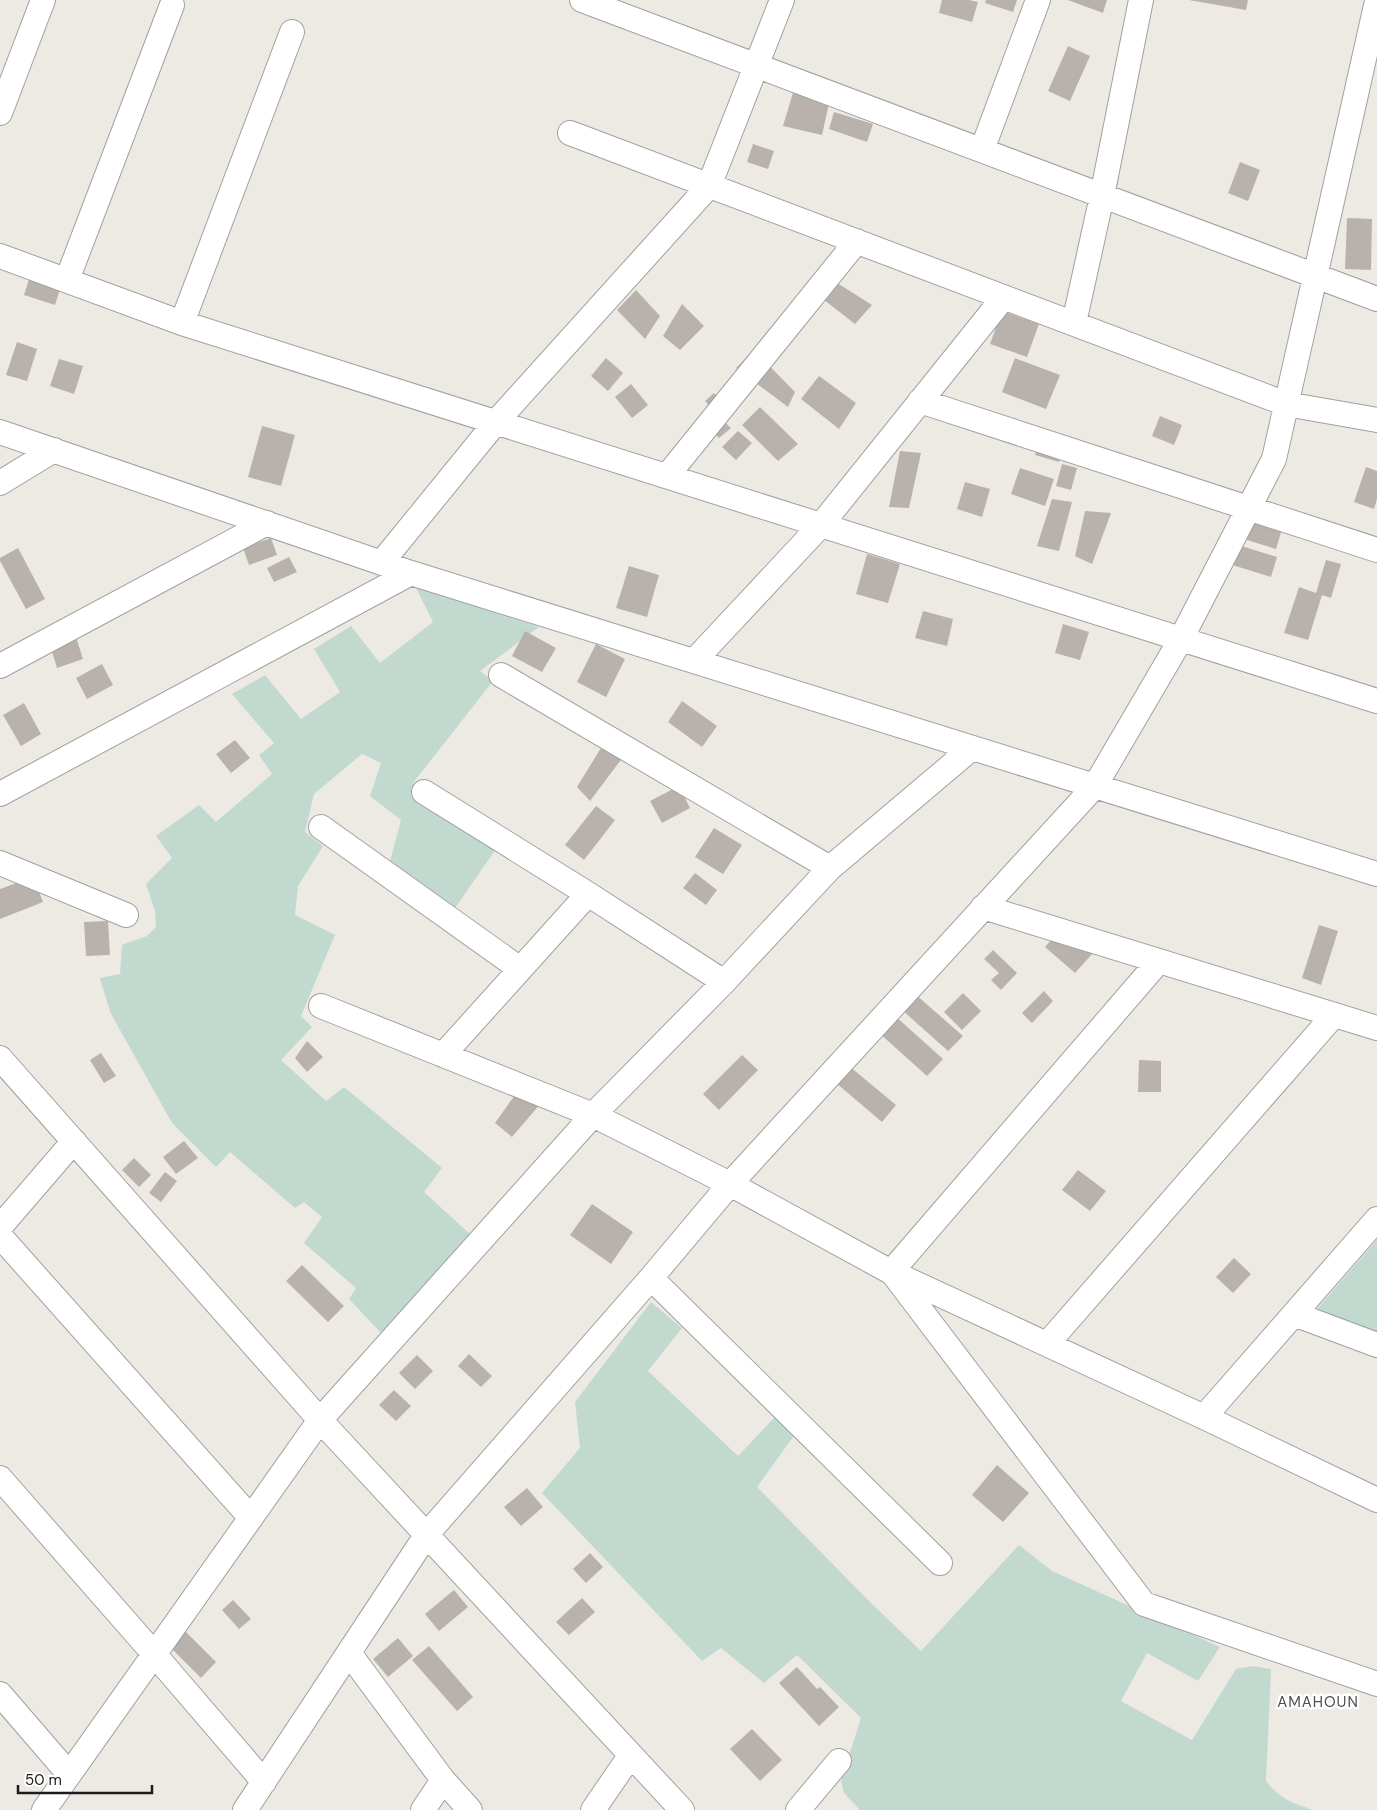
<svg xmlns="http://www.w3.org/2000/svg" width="1377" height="1810" font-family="'DM Sans',sans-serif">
  <rect width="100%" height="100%" fill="#edeae3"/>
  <path fill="#c2d9d0" d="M415 586 539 627 480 671 493 681 413 783 498 846 453 911 389 865 401 820 370 796 381 763 362 754 314 794 305 832 323 846 298 886 295 915 335 935 301 1016 312 1027 281 1060 326 1101 344 1087 442 1168 424 1192 472 1236 383 1335 349 1299 356 1288 304 1243 322 1217 304 1202 295 1208 230 1152 216 1167 172 1123 110 1012 100 978 120 974 122 945 147 936 156 927 155 911 146 884 172 858 156 836 199 805 216 822 272 774 259 755 274 743 232 694 265 675 301 719 340 692 314 649 351 626 380 663 433 622Z
    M1377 1240V1332L1316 1310Z
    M651 1302 682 1328 648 1371 738 1456 775 1417 793 1437 757 1487 867 1599 921 1651 1019 1545 1052 1571 1220 1647 1198 1681 1147 1653 1121 1701 1192 1740 1236 1669 1253 1666 1271 1669 1266 1781C1278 1798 1294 1804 1313 1810H860L844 1793 841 1781 861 1718 797 1655 764 1683 721 1648 702 1661 542 1493 580 1448 575 1402Z"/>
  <path fill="#b9b2ac" d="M942 0H969L978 2 972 22 939 13Z
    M986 0H1017L1013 12 985 3Z
    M1068 0H1107L1103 13Z
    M1189 0H1248L1246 10Z
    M1068 46 1090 56 1070 101 1048 91Z
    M795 86 830 99 822 135 783 126Z
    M834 112 873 124 867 142 829 129Z
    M753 144 774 151 768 169 747 162Z
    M1240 162 1260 170 1248 201 1228 193Z
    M1347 218 1372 219 1371 270 1345 269Z
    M31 273 62 283 55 305 24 295Z
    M834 281 872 305 855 324 819 296Z
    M636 290 660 316 645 339 617 310Z
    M682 304 704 326 680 350 663 336Z
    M1002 311 1039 324 1027 357 990 344Z
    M17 342 37 349 27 381 6 375Z
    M754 350 795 392 788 407 736 368Z
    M606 358 623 373 608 391 591 376Z
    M1015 358 1060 375 1046 409 1002 392Z
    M59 359 83 366 74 394 50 386Z
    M819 376 856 403 839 429 801 399Z
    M631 384 648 405 632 418 615 397Z
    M714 393 725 404 716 413 731 428 719 438 705 423 716 413 705 401Z
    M760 407 798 444 778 461 742 425Z
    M1160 416 1182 425 1174 445 1152 436Z
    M262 426 295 435 281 486 248 477Z
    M738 431 752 443 736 460 722 447Z
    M1038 445 1062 452 1059 462 1035 455Z
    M900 451 921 453 909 508 889 507Z
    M1062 464 1077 468 1071 490 1056 486Z
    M1366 467 1377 471V499L1374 509 1354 502Z
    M1020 468 1054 479 1045 506 1011 494Z
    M965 482 990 489 982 517 957 509Z
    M1052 499 1072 502 1059 551 1037 546Z
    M1085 511 1111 513 1092 564 1075 556Z
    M1233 514 1282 529 1276 549 1228 534Z
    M271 538 277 555 249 565 243 548Z
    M1219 539 1277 557 1271 577 1213 559Z
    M18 548 45 599 26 609 0 561V558Z
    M867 554 900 564 888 603 856 594Z
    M289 557 297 572 274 582 267 568Z
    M1326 560 1341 564 1331 598 1322 595 1308 640 1284 633 1299 587 1316 593Z
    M629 566 659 575 647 617 616 608Z
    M923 611 953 619 947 646 915 638Z
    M1063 624 1089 632 1080 660 1055 653Z
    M525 631 556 648 542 672 512 656Z
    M75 634 83 659 57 668 49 642Z
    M596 644 625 659 606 697 577 682Z
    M102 664 113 685 87 699 76 678Z
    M682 701 717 726 702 747 668 722Z
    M24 703 41 734 21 746 3 715Z
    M235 740 250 758 231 773 216 754Z
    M604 743 626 753 590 801 577 787Z
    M679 786 690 808 662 823 650 801Z
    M596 806 615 820 584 860 565 845Z
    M714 828 742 845 723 874 695 857Z
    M695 873 717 890 706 905 683 888Z
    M33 877 43 902 0 919V889Z
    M108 921 110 955 86 956 84 922Z
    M1319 925 1338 931 1321 985 1302 978Z
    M1060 930 1093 953 1075 973 1045 947Z
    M993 950 1017 973 1001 990 991 980 999 973 984 959Z
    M1044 991 1053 1001 1032 1023 1022 1013Z
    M963 993 981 1011 962 1030 944 1012Z
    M915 994 963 1036 948 1051 901 1009Z
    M894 1015 943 1059 927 1076 878 1032Z
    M307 1041 323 1057 307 1072 295 1058Z
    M101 1053 116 1076 104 1083 90 1060Z
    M742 1055 758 1070 719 1110 703 1094Z
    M1139 1060 1161 1061V1092H1138Z
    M843 1061 896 1105 882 1122 829 1077Z
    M520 1088 541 1103 512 1137 495 1123Z
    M184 1141 198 1158 176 1174 163 1157Z
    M134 1158 151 1175 139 1187 122 1170Z
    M1078 1170 1106 1191 1090 1211 1062 1190Z
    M165 1172 177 1181 161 1202 149 1193Z
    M592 1204 633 1232 611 1264 570 1235Z
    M1234 1258 1251 1274 1233 1293 1216 1277Z
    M302 1265 344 1306 328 1322 286 1281Z
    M469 1354 492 1376 481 1387 458 1366Z
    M417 1355 433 1371 415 1389 399 1373Z
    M394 1390 411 1406 396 1421 379 1405Z
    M997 1465 1029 1493 1003 1522 972 1495Z
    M527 1488 543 1507 521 1526 504 1507Z
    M590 1553 603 1567 586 1583 573 1569Z
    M454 1590 468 1607 439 1631 425 1614Z
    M582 1598 595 1612 569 1635 556 1622Z
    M233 1600 251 1619 239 1629 222 1610Z
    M179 1625 216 1662 201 1678 163 1640Z
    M398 1638 413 1656 388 1677 373 1659Z
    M429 1646 473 1697 457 1711 412 1660Z
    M797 1667 817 1689 820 1687 839 1707 819 1726 779 1683Z
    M752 1729 782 1760 760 1781 730 1749Z"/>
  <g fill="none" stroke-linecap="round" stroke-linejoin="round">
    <g stroke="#a0a0a0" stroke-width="26">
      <path id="minor" d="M582 0 1377 299
        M0 113 43 0
        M570 133 1286 404 1377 420
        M982 150 1038 0
        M0 256 182 323 1377 701
        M67 280 172 5
        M182 323 292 32
        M1074 323 1102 196 1141 0
        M920 401 1377 550
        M0 432 411 573 1377 874
        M667 476 857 241
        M0 483 54 450
        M382 562 496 422 709 186 782 0
        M694 661 821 525 1004 297
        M0 666 267 523
        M501 675 830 868
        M424 792 588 894 724 982
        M0 794 411 573
        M321 827 520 969
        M0 863 126 915
        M983 907 1377 1028
        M321 1006 593 1115 730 1184 891 1272 1204 1417 1377 1500
        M443 1055 588 894
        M0 1058 320 1420 682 1810
        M0 1227 74 1141
        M0 1236 251 1518
        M891 1272 1159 961
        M894 1275 1144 1604 1377 1684
        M651 1278 940 1563
        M1294 1314 1377 1345
        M1047 1344 1334 1015
        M1204 1417 1377 1219
        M0 1478 155 1655 264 1782
        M349 1653 443 1780 470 1810
        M0 1694 69 1774
        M44 1810 320 1420 593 1115 724 982 830 868 972 748
        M245 1810 427 1534 651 1278 730 1184 1095 786 1181 639 1274 459 1377 1
        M423 1810 443 1780
        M593 1810 630 1756
        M798 1810 839 1761"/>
    </g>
    <use href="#minor" stroke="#fff" stroke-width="24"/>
  </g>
  <g text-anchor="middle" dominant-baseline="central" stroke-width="5" stroke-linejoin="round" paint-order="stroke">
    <g font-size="15" letter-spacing="1" fill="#4f4f4f" stroke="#fff">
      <text x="1318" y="1702">AMAHOUN</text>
    </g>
  </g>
  <path d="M18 1785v8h134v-8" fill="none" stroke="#1c1c1c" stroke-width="2.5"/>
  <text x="25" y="1785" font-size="15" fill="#1c1c1c" stroke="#ffffff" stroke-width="4" paint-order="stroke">50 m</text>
</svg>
